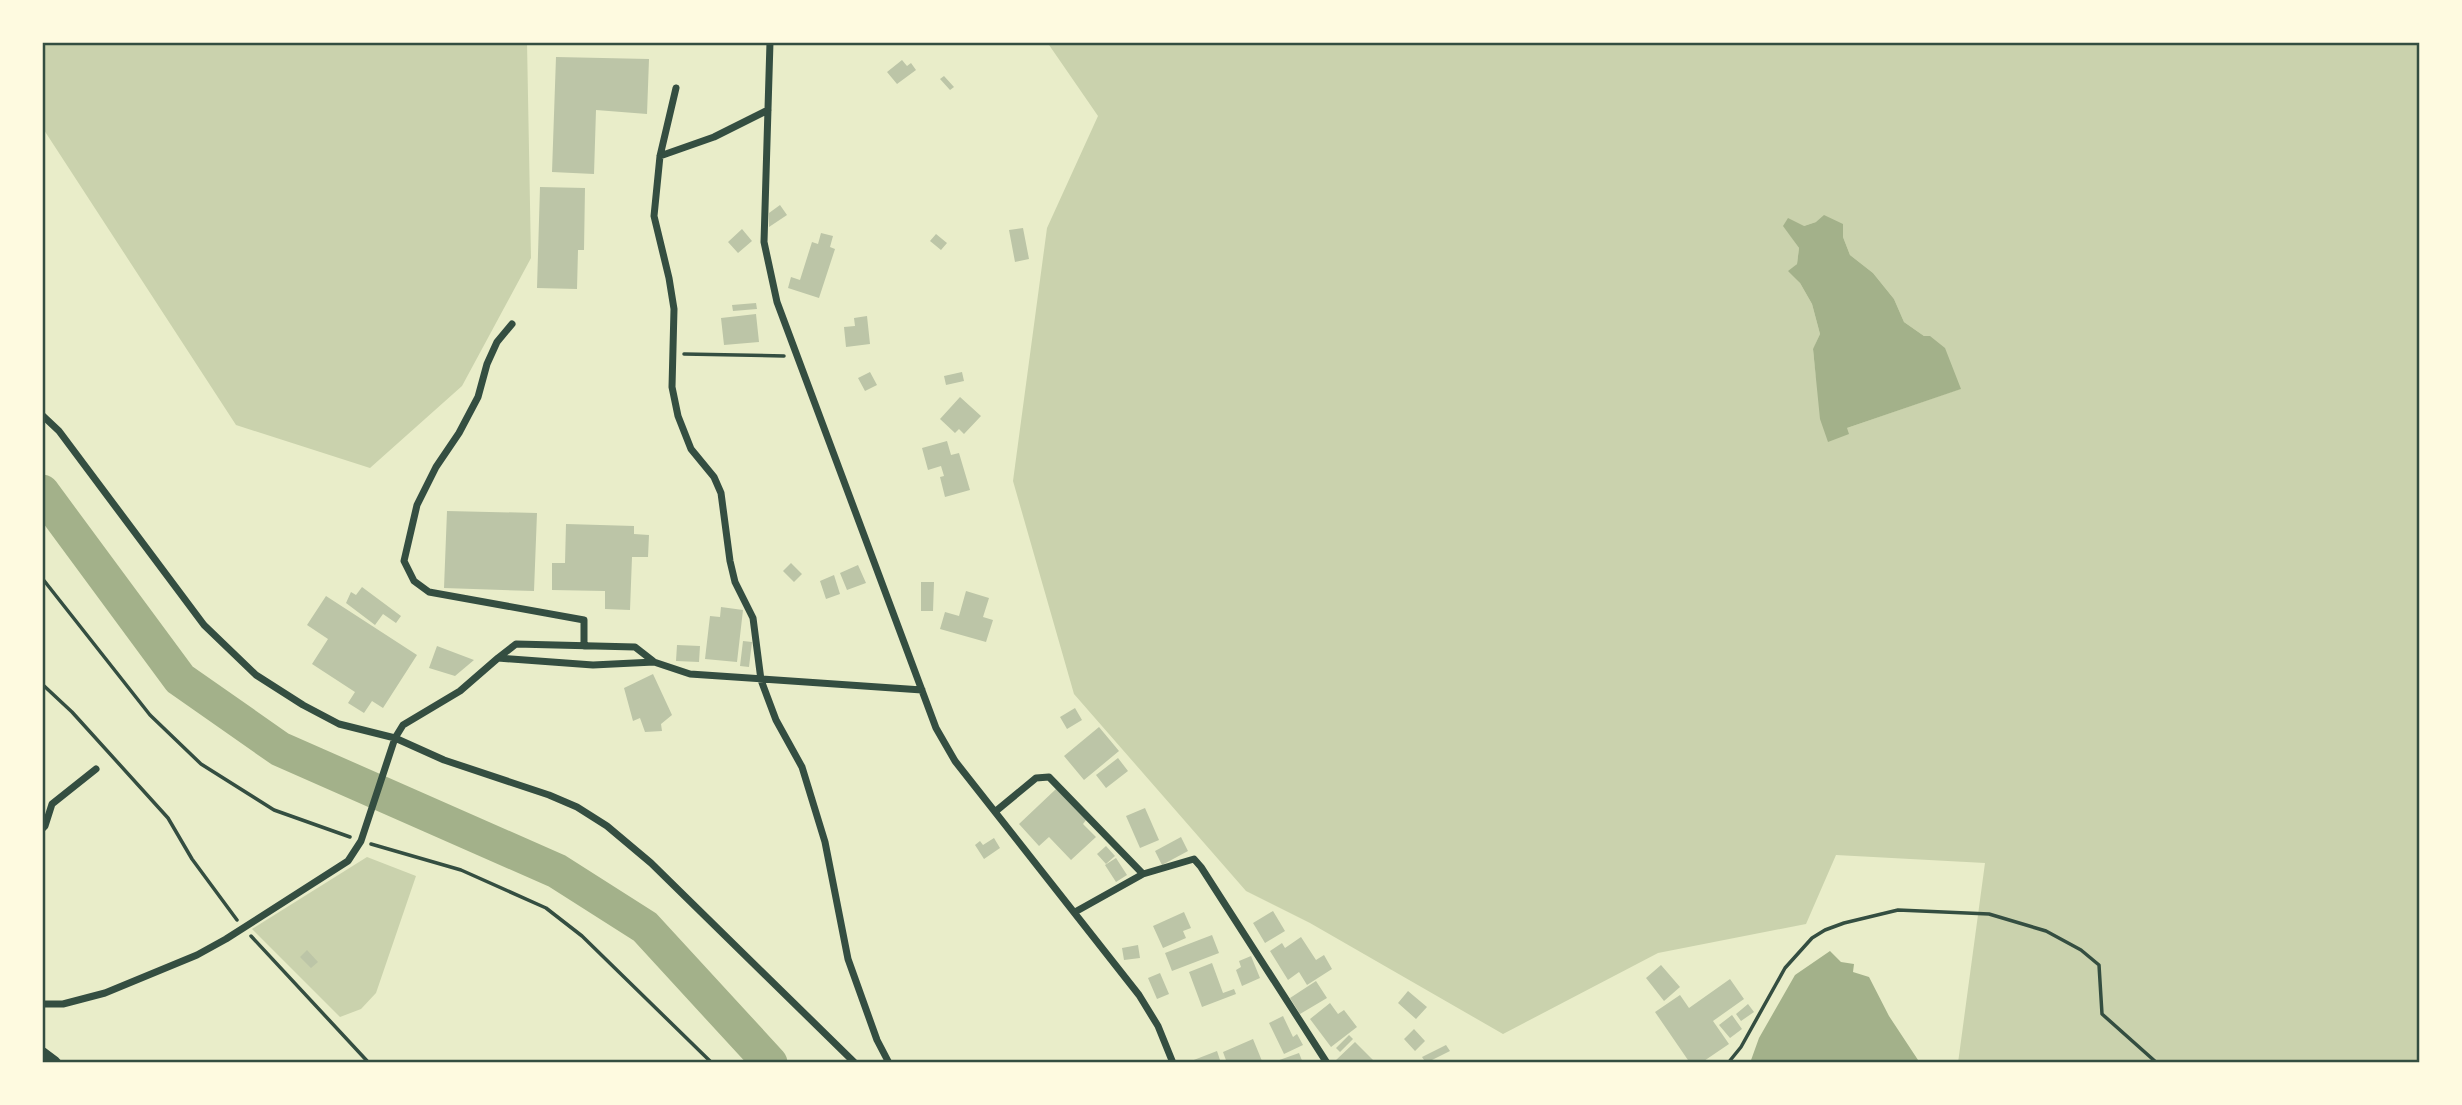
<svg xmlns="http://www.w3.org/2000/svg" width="2462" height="1105" font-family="Karla,sans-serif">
  <rect width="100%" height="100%" fill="#e9edc9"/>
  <path fill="#cad2ad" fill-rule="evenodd" d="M42 42H527L531 258 462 386 370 468 236 425 44 130Z
    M1047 42H2420V1063H1958L1985 863 1836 855 1806 924 1658 953 1503 1034 1310 923 1246 891 1074 694 1013 481 1047 228 1098 116ZM1816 222 1843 237 1850 255 1873 273 1894 299 1904 322 1924 336 1960 389 1847 428 1816 377 1813 350 1820 334 1812 304 1800 283 1789 271 1797 264 1799 248 1784 226H1804Z
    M367 857 416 876 376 993 361 1009 340 1017 252 929Z"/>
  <path fill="#a3b18a" d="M1824 215 1843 224V237L1850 255 1873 273 1894 299 1904 322 1924 336H1930L1945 348 1961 389 1847 428 1849 434 1828 442 1820 419 1813 349 1820 334 1812 304 1800 283 1788 271 1797 264 1799 248 1783 226 1788 218 1804 226 1816 222Z
    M1830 951 1841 962 1854 964 1853 972 1869 977 1889 1016 1920 1063H1750L1759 1038 1795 975Z"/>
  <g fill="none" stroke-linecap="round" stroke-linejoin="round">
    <path stroke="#a3b18a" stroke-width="35" d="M42 492 180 679 280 749 557 871 645 927 770 1063"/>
  </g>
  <path fill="#bcc5a7" d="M556 57 649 59 647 114 596 110 594 174 552 172Z
    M902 60 907 66 911 63 916 70 897 84 887 72Z
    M944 76 954 87 950 90 940 79Z
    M540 187 585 188 584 250H578L577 289 537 288Z
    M780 205 787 215 769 227V213Z
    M1023 228 1029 259 1015 262 1009 230Z
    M742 229 752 241 738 253 728 242Z
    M821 233 833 236 830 247 835 249 819 298 788 288 791 277 800 280 812 242 818 244Z
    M936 234 947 243 941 250 930 241Z
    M756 303 757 309 733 311 732 305Z
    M756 314 759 342 724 345 721 318Z
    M867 316 870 344 846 347 844 327 855 326 854 318Z
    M870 372 877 385 865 391 858 378Z
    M962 372 964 381 946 385 944 376Z
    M960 397 981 416 964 434 959 429 955 433 940 419Z
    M947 441 951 455 959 453 970 490 945 497 940 477 944 476 941 466 928 470 922 448Z
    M447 511 537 513 534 591 444 588Z
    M566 524 634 526V534L649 535 648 557H632L630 610 605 609V591L552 590V563H565Z
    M791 563 802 574 794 582 783 571Z
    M858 565 866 583 847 590 840 573Z
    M834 575 840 594 826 599 820 581Z
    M921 582H934L933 611H921Z
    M362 587 401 616 396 623 383 614 375 625 346 603 351 592 356 595Z
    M966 591 989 598 983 617 993 620 986 642 940 629 945 612 959 616Z
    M326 596 417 655 383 708 372 701 364 713 348 703 355 692 312 664 328 639 307 625Z
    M721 607 743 610 737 662 705 659 710 616 720 617Z
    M743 641 752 642 749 667 740 666Z
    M677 645 700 646 699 662 676 661Z
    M437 646 474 660 455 676 429 668Z
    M653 674 672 715 661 724 662 731 645 732 640 718 633 721 624 688Z
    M1075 708 1082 720 1067 729 1060 717Z
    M1099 727 1119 751 1084 780 1064 756Z
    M1118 758 1128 771 1106 788 1096 775Z
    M1056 789 1086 820 1083 824 1096 837 1071 860 1049 837 1039 846 1019 824Z
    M1145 808 1159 840 1140 848 1126 816Z
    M1181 837 1188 851 1162 865 1155 851Z
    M994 838 1000 848 984 859 975 845 980 841 983 845Z
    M1106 846 1115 856 1106 864 1097 854Z
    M1116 858 1127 875 1116 882 1105 865Z
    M1273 911 1285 931 1265 943 1253 923Z
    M1184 912 1191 928 1183 931 1186 938 1163 948 1153 926Z
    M1212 935 1219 953 1172 971 1165 953Z
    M1301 937 1316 960 1324 955 1332 969 1307 985 1299 972 1288 980 1270 951 1282 943 1285 948Z
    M1138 945 1140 958 1124 960 1122 948Z
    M307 950 318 962 311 968 300 957Z
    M1251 956 1260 978 1242 986 1236 970 1241 967 1239 961Z
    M1212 963 1223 993 1234 989 1236 994 1202 1007 1189 972Z
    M1661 965 1680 987 1664 1001 1646 978Z
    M1160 973 1169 994 1157 999 1148 978Z
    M1730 979 1744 999 1713 1021 1729 1044 1701 1063H1690L1655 1012 1680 995 1689 1008Z
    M1316 981 1327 998 1300 1014 1290 998Z
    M1408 991 1427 1007 1416 1019 1398 1003Z
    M1330 1003 1338 1014 1344 1010 1357 1027 1331 1047 1310 1019Z
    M1748 1004 1754 1012 1741 1021 1736 1014Z
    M1732 1015 1742 1029 1730 1038 1719 1025Z
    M1283 1016 1293 1037 1297 1034 1303 1045 1284 1054 1269 1023Z
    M1414 1029 1425 1041 1415 1051 1404 1039Z
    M1349 1035 1353 1039 1340 1052 1336 1048Z
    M1253 1039 1262 1061 1227 1063 1223 1052Z
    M1355 1042 1376 1063H1338L1335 1061Z
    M1446 1045 1450 1051 1426 1063 1422 1057Z
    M1217 1051 1221 1063H1186Z
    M1299 1053 1303 1063H1271Z"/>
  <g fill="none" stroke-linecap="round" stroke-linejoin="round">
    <path stroke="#344e41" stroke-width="3.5" d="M684 354 784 356
      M42 578 150 715 201 764 274 810 350 837
      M42 684 72 712 168 818 192 859 237 920
      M371 844 461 870 546 908 582 936 712 1063
      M251 936 369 1063
      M1728 1063 1741 1047 1785 968 1812 938 1825 930 1844 923 1898 910 1989 914 2046 931 2081 950 2099 965 2102 1014 2157 1063"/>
    <path stroke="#344e41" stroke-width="7" d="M770 42 764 242 777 302 936 728 955 761 1139 995 1158 1026 1173 1063
      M676 88 660 156 654 216 669 278 674 309 672 387 678 416 691 449 714 477 721 493 730 561 735 582 753 618 761 680 776 720 802 767 825 842 848 959 877 1040 889 1063
      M660 156 714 137 768 110
      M512 324 497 342 487 364 478 397 459 433 436 467 417 505 404 561 414 581 429 592 584 620V646
      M42 415 59 431 204 625 256 675 303 705 339 724 395 738 444 760 549 795 577 807 607 826 651 863 855 1063
      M498 658 516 644 635 647 653 661
      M996 811 1036 778 1049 777 1143 874 1194 859 1201 867 1327 1063
      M42 829 45 826 52 804 96 769
      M1075 912 1143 874
      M42 1004H63L105 993 197 955 226 939 348 861 361 841 395 738 403 725 460 691 498 658 593 665 654 662 690 674 922 690"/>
    <path stroke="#344e41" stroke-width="14" d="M42 1054 54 1063"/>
  </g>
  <rect width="2462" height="1105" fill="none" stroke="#fefae0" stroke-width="88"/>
  <rect x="44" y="44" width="2374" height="1017" fill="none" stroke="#344e41" stroke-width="2.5"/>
</svg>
